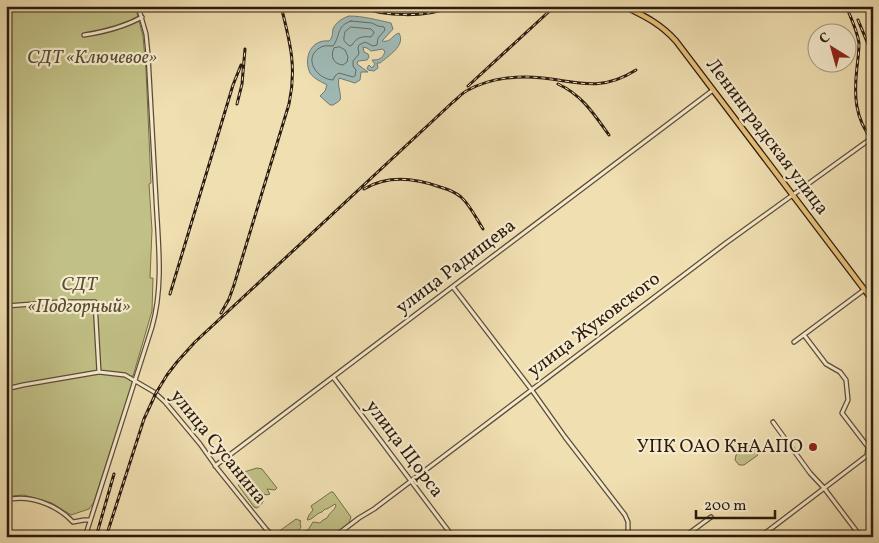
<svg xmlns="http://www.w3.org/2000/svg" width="879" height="543" font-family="Vollkorn,serif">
  <rect width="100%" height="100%" fill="#f0dfb1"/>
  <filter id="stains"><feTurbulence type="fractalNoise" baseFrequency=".004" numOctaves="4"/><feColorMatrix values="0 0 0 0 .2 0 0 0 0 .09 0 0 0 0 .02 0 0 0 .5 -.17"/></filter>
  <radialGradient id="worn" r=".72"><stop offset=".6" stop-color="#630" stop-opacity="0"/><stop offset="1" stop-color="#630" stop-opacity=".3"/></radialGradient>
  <path fill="#c1c086" stroke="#766e4a" d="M6 6H135L143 36 146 70 151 183 149 184 152 230 150 278H153L152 311 133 376H130L129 380 133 381 94 502 89 509 71 515 52 503 24 495 11 496 6 498Z
    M750 445 758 455 744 465H739L735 460 736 455Z
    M257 468 262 469 277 488 275 490 267 489 270 494 267 495 264 494C265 501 262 504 257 508L254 507 238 485 240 484 246 490H249L252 499 256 502H259L260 499 258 494 253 487H249L243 484 242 481 246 478V477L243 475 244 472Z
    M331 492H333L351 517 349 523 331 537H298L302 532 308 530 313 522 320 523 323 520 327 518C329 513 334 511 336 506L335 504 327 509H325L322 512C316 513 313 520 307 520L309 515 313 510 311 506Z
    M296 519 301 521 300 523 301 527C296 537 285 537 276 537L273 532 275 531 278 532Z"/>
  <path fill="#9fbab7" stroke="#717a74" d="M349 16C363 16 377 20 391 23L393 29 382 41C391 43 392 35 399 33 406 46 388 56 380 63H377L378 68 374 71 368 70 367 68 369 65 372 68 375 64 372 60C379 60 382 59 385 52L383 49 371 51 367 48 363 47 364 52 368 54 369 57 367 60 358 61 357 64 368 72H361L360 80 355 83 339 78C337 86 342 95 340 100 338 102 335 104 333 105H330L320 96 325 91 327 85C322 82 314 79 310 73 303 58 311 39 329 41 333 37 332 35 333 29 336 22 343 18 349 16Z"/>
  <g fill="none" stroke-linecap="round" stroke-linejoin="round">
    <path stroke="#656a63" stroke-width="1" d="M351 21 372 23 378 26 384 27 385 30 378 38 377 45 373 46 365 42 359 45 358 48 359 54 353 61V66L356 70 355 76 353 77 339 73 335 76 333 80C316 79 302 57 321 47 325 45 329 46 333 46 341 35 336 26 351 21Z
      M351 27 371 29 373 31 374 33 371 37C362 36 357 37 352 45L350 46C343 41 343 41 345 32Z
      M340 47 345 50 348 57 347 62 343 65C333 64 330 56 334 48Z"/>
    <g stroke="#5c4c38" stroke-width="5.5">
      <path id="minor" d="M84 35C104 32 124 27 142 17
        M453 287 531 389 565 437 625 515 628 522V534L630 537
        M6 306 59 302H95L99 372
        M804 335 826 364 840 372 846 380 848 400 842 413 868 447 867 456
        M794 342 864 290
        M333 377 453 537
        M6 389 23 385 99 372 125 375 154 392 165 402 200 444 217 468 266 529 274 537
        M773 422 810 473 824 488 861 537
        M215 466 713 90
        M6 500C30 494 57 505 73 522L84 520H90
        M85 537 152 327C164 285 158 242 156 199 153 151 151 102 148 54L146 34 138 6
        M334 537 359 518 374 509 726 243 873 137
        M684 537 711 517
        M760 537 873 451"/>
    </g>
    <g stroke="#2b1b0f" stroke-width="7">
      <path id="major" d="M624 6C644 16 660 23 676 41L873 301"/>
    </g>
    <use href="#minor" stroke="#f5eacc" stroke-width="3"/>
    <use href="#major" stroke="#e8c078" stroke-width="4.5"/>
    <g stroke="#2b1b0f" stroke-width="3">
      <path id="rail" d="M356 6C387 17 424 18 455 6
        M846 6C851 18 857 30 859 43 859 51 858 59 857 67 854 94 854 118 873 141
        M858 20 870 49 873 61
        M558 84C582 95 594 114 609 135
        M468 86 555 6
        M237 104 242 84 245 49
        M364 189C387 175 415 178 440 187 447 189 455 192 461 197 470 205 476 218 483 229
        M170 294 233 85 241 65
        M221 313 229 299 234 285 289 104C297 67 290 42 281 6
        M96 537 114 474
        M106 537 144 419 156 393 167 375 177 362 195 342 453 102C458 98 462 93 468 90 490 78 518 75 543 78 579 82 601 92 636 70"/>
    </g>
    <use href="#rail" stroke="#f5eacc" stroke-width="1" stroke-dasharray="4" stroke-linecap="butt"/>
  </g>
  <circle fill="#8f2418" stroke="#f5eacc" stroke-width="2" cx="813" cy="447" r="5"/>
  <g text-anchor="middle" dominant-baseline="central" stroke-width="4.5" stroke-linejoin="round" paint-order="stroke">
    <g font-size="19" font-style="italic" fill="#584d33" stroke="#f5eacc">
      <text x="92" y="58">СДТ «Ключевое»</text>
      <text x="79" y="285">СДТ<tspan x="79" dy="22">«Подгорный»</tspan></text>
    </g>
    <g font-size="19" fill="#2b1b0f" stroke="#f5eacc">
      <text transform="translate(767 137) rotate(53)">Ленинградская улица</text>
      <text transform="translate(456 267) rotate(-37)">улица Радищева</text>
      <text transform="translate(594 325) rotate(-37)">улица Жуковского</text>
      <text transform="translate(218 447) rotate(51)">улица Сусанина</text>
      <text transform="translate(404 449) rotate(53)">улица Щорса</text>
    </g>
    <g font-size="19" fill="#2b1b0f" stroke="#f5eacc" text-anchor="end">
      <text x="803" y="447">УПК ОАО КнААПО</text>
    </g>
  </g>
  <rect width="879" height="543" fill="none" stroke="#f0dfb1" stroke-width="25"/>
  <rect x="8" y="8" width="864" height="528" fill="none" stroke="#2b1b0f" stroke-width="2.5"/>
  <rect x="12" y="12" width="854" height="518" fill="none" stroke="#2b1b0f"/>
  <g transform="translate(832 48) rotate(323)"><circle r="24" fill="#f5eacc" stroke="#a49780"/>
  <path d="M0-4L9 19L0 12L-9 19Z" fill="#8f2418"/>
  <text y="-8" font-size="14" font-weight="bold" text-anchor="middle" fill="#2b1b0f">С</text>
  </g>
  <path d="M696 510v8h79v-8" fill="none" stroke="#2b1b0f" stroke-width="2.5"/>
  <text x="704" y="510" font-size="15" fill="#2b1b0f" stroke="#f5eacc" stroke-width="4" paint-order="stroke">200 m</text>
  <rect width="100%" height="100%" filter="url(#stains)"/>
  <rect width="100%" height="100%" fill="url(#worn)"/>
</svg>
